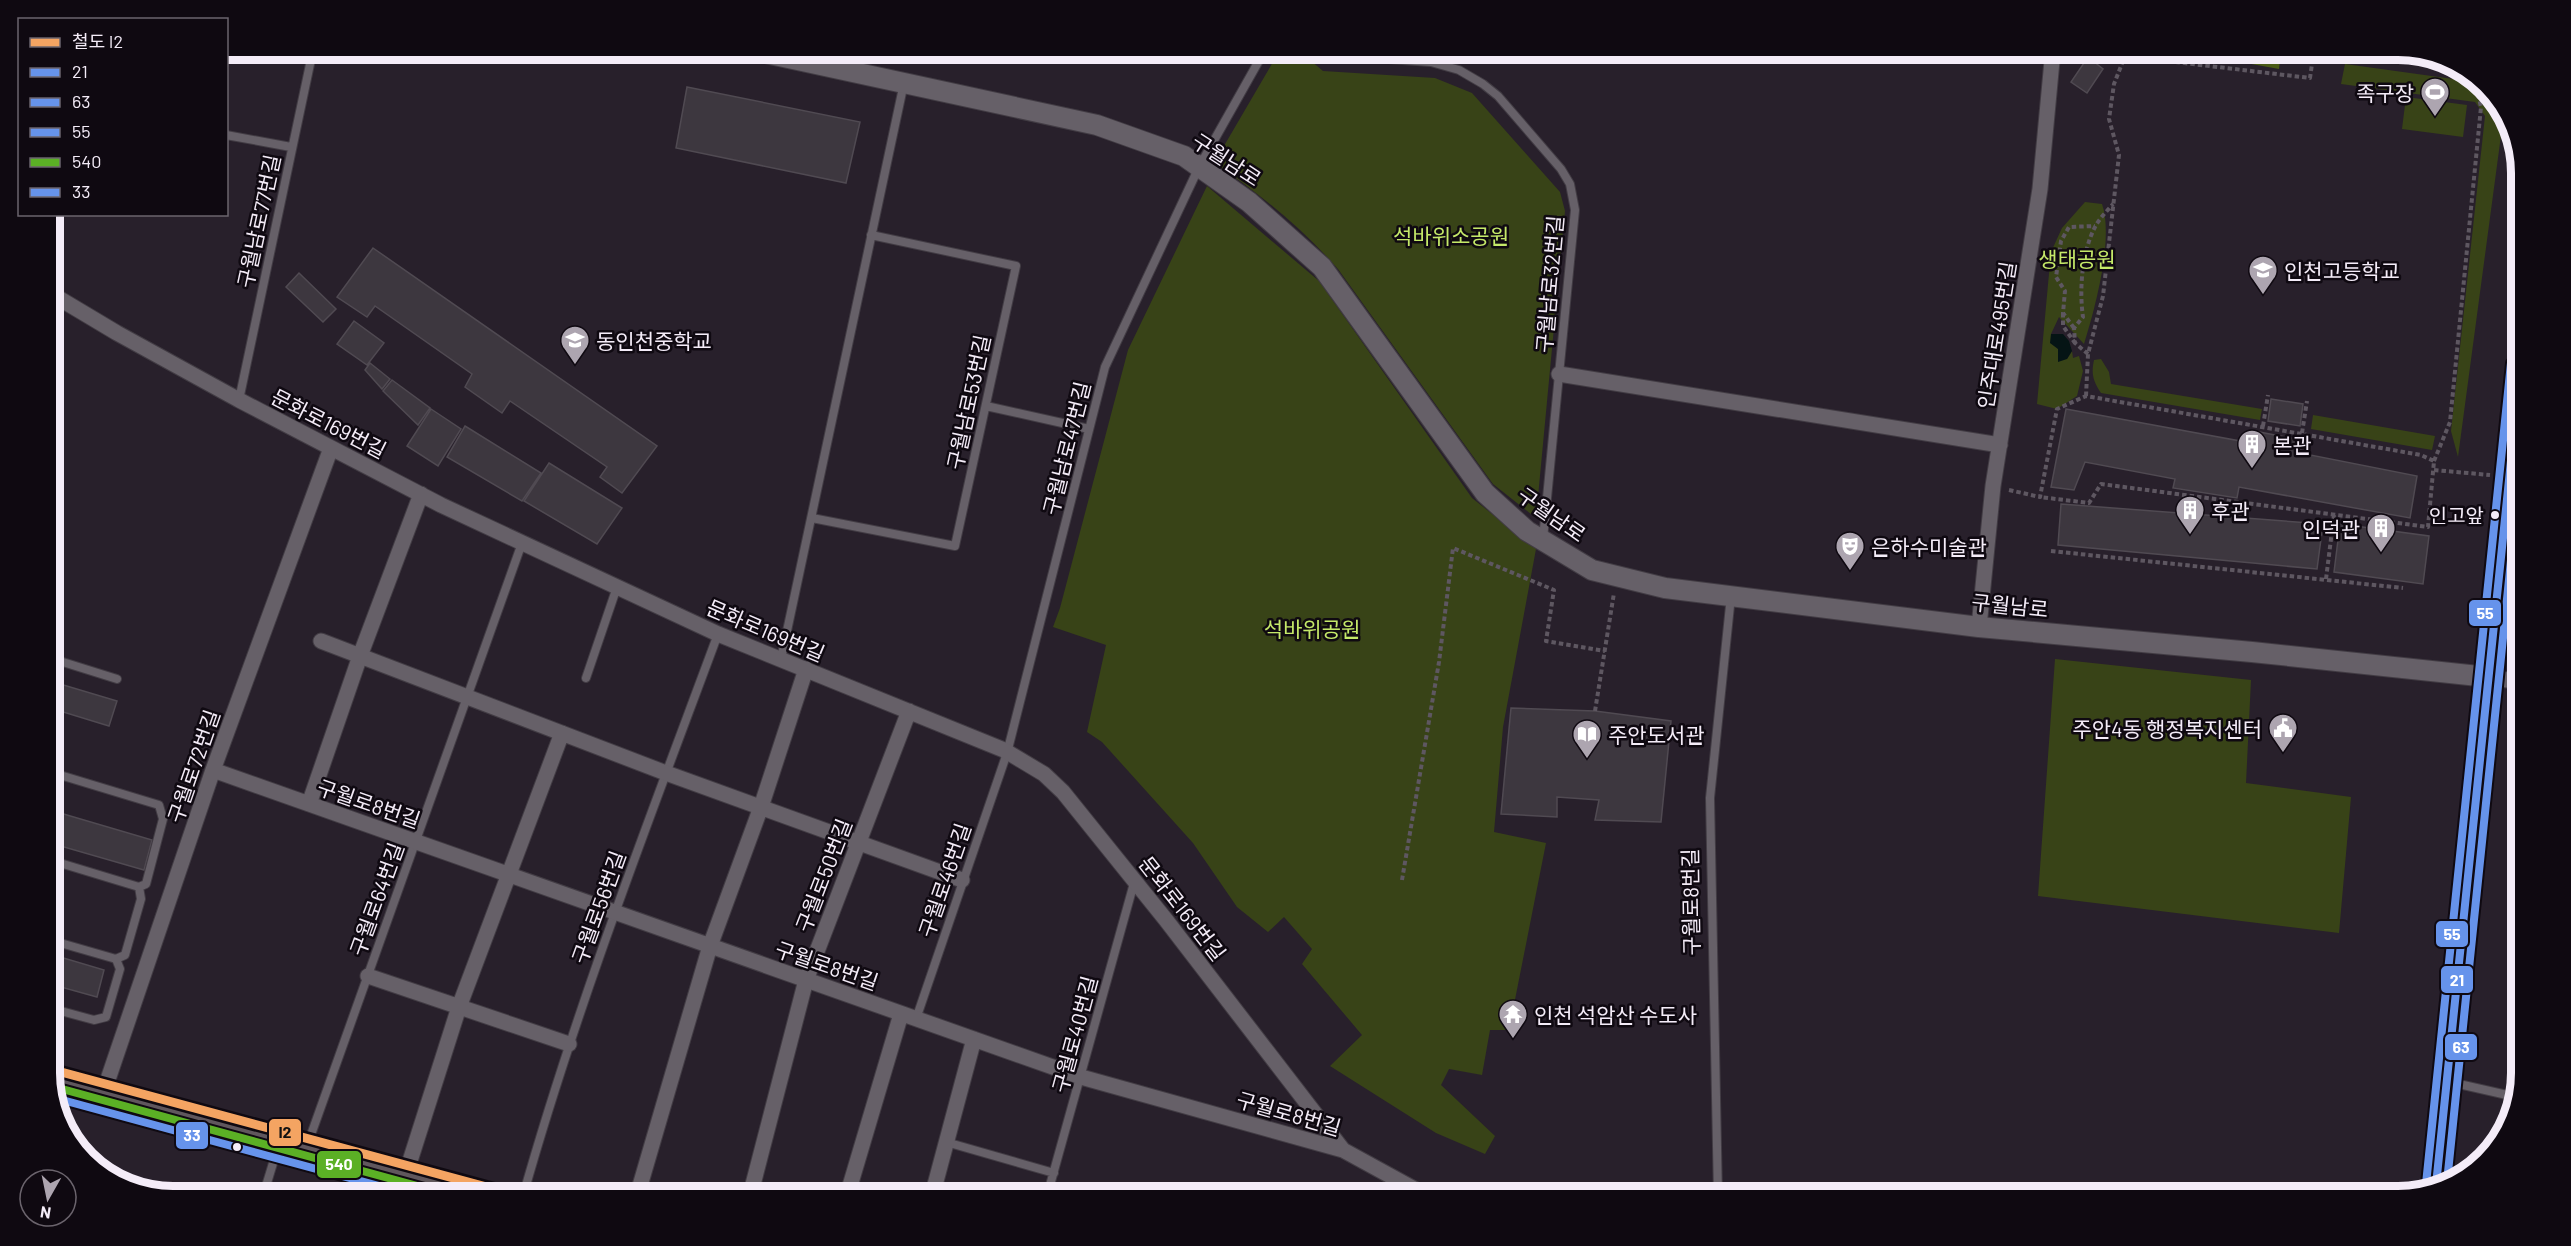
<svg xmlns="http://www.w3.org/2000/svg" width="2571" height="1246" font-family="Barlow,'Noto Sans KR',sans-serif">
  <rect width="100%" height="100%" fill="#28202b"/>
  <path fill="#384317" d="M1280 50H1298L1323 71 1435 78 1472 93 1560 192 1565 211 1536 518 1493 484 1338 269C1302 228 1259 193 1214 163Z
    M2345 64 2475 82 2501 104 2504 113 2458 457 2451 431 2485 116 2475 102 2341 84Z
    M2406 97 2467 105 2463 137 2402 129Z
    M1207 186 1319 281 1472 498 1536 549 1503 727 1494 832 1546 843 1509 1030H1490L1482 1075 1449 1069 1441 1085 1495 1136 1485 1154 1436 1133 1330 1066 1362 1035 1302 964 1312 949 1284 917 1268 932 1237 907 1193 843 1102 742 1087 732 1106 645 1053 627 1060 608 1128 350Z
    M2085 202 2102 204C2114 238 2095 309 2084 344L2059 317 2051 334 2058 349 2067 359 2072 351 2073 358 2079 356 2083 371 2077 396 2057 409 2037 404 2051 252 2062 228Z
    M2101 359 2109 372 2111 384 2262 409 2260 420 2101 393C2093 381 2091 374 2094 360Z
    M2313 415 2435 436 2432 450 2311 429Z
    M2055 659 2251 680 2246 783 2351 797 2339 933 2038 896Z"/>
  <path fill="#4a5916" d="M2225 50H2281L2279 69 2224 59Z"/>
  <path fill="#051415" d="M2051 334H2063L2069 341 2072 351 2067 359 2058 362V349L2050 343Z"/>
  <path fill="#3d373f" stroke="#504a52" stroke-width="1.5" d="M2123 50H2225L2224 59Z
    M2088 57 2103 69 2087 93 2071 82Z
    M687 87 860 122 846 183 676 148Z
    M373 248 657 446 622 493 600 477 607 467 510 401 502 413 465 387 472 374 375 306 367 317 337 297Z
    M299 273 336 309 323 322 286 287Z
    M354 321 384 343 367 365 337 344Z
    M370 363 390 379 382 389 365 370Z
    M392 380 430 408 418 425 383 391Z
    M2271 399 2303 404 2300 426 2268 421Z
    M431 409 461 429 438 466 407 446Z
    M2066 409 2257 444 2259 432 2302 440 2300 453 2417 476 2410 518 2239 487 2237 498 2173 488 2175 479 2085 462 2074 490 2051 487Z
    M465 426 541 473 522 501 447 457Z
    M549 463 622 508 597 544 524 501Z
    M2061 504 2323 524 2317 569 2058 545Z
    M2340 524 2429 536 2423 584 2334 572Z
    M50 681 117 701 109 726 50 708Z
    M1511 708 1595 711 1671 721 1661 822 1595 820 1599 800 1557 797V817L1501 814Z
    M50 810 152 840 144 870 50 843Z
    M50 954 104 970 97 997 50 984Z
    M104 1172 201 1196H173L118 1184Z"/>
  <g fill="none" stroke-linecap="round" stroke-linejoin="round">
    <g stroke="#423c44" stroke-width="10">
      <path id="service" d="M1325 50 1329 53 1346 56 1431 62 1459 70 1483 84 1498 96 1561 169 1570 184 1575 210 1543 539
        M226 135 291 147
        M239 400 313 50
        M986 406 1089 429
        M812 518 955 546 1016 266 871 235
        M50 658 117 679
        M781 659 904 83
        M586 678 617 587
        M50 772 159 805 163 819 146 884 139 887 141 899 125 955 116 959 120 969 106 1017 94 1020 50 1008
        M50 860 139 887
        M50 940 116 959
        M916 1019 1007 753 1105 367 1199 167 1265 50
        M2450 1082 2516 1097
        M312 1132 522 543
        M946 1142 1054 1173
        M263 1196 277 1150
        M523 1196C577 1005 649 820 718 634
        M1047 1196 1134 883
        M1718 1196 1710 798 1731 596"/>
    </g>
    <g stroke="#423c44" stroke-width="17">
      <path id="minor" d="M50 293 117 333 239 400 441 505 718 634 1004 750 1044 774 1063 792 1166 920 1343 1150
        M1559 374 2000 445
        M1979 627 1993 486 2040 189 2053 50
        M321 641 666 773 962 880
        M2488 677 2521 682
        M213 770 1081 1077 1343 1150 1427 1196
        M309 804 360 656 421 494
        M368 976 569 1044
        M101 1100 213 770 331 448
        M403 1183 459 1007 562 733
        M637 1196 710 946 761 807 806 669
        M750 1196 806 980 909 711
        M847 1196 901 1014
        M932 1196 974 1039"/>
    </g>
    <g stroke="#423c44" stroke-width="22">
      <path id="tertiary" d="M752 50 1097 125 1184 156 1249 202 1322 267 1485 493 1527 531 1592 570 1665 588 1979 627 2252 652 2488 677"/>
    </g>
    <g stroke="#423c44" stroke-width="25">
      <path id="secondary" d="M51 1086 454 1196
        M2436 1185 2521 364"/>
    </g>
    <path stroke="#5e5761" stroke-width="4" stroke-dasharray="4.5 3" stroke-linecap="butt" d="M2063 313V326L2075 343
      M2074 328 2063 313 2065 291 2056 277 2061 241 2069 227 2095 226
      M2088 354 2075 343 2074 328 2083 317C2079 289 2082 252 2095 227 2099 219 2107 211 2113 204
      M2086 396 2088 354 2103 296 2119 155 2109 119 2114 84 2125 56 2310 78 2314 50
      M2263 426 2268 395
      M2302 433 2307 401
      M2434 461 2450 422 2481 107 2475 82
      M2434 470 2490 475
      M2009 490 2040 497 2057 409 2086 396 2421 455 2434 461 2428 527 2101 484 2089 503 2040 497
      M2051 551 2403 588
      M2326 579 2334 515
      M1595 711 1614 593
      M1402 880 1439 662 1453 548 1554 590 1546 641 1605 651"/>
    <use href="#service" stroke="#666068" stroke-width="8"/>
    <use href="#minor" stroke="#666068" stroke-width="15"/>
    <use href="#tertiary" stroke="#666068" stroke-width="20"/>
    <use href="#secondary" stroke="#60575d" stroke-width="22"/>
    <g stroke="#0f0911" stroke-width="12">
      <path id="bus-1" d="M2436 1185 2521 364"/>
    </g>
    <g stroke="#0f0911" stroke-width="12">
      <path id="bus-2" d="M2447 1182 2521 463"/>
    </g>
    <g stroke="#0f0911" stroke-width="12">
      <path id="bus-3" d="M2426 1184 2511 363"/>
    </g>
    <g stroke="#0f0911" stroke-width="12">
      <path id="bus-4" d="M51 1086 454 1196"/>
    </g>
    <g stroke="#0f0911" stroke-width="12">
      <path id="bus-5" d="M55 1098 416 1196"/>
    </g>
    <use href="#bus-1" stroke="#6693eb" stroke-width="8"/>
    <use href="#bus-2" stroke="#6693eb" stroke-width="8"/>
    <use href="#bus-3" stroke="#6693eb" stroke-width="8"/>
    <use href="#bus-4" stroke="#5bb025" stroke-width="8"/>
    <use href="#bus-5" stroke="#6693eb" stroke-width="8"/>
    <g stroke="#0f0911" stroke-width="14">
      <path id="rail-1" d="M50 1069 520 1196"/>
    </g>
    <use href="#rail-1" stroke="#f4a462" stroke-width="9"/>
  </g>
  <defs>
    <g id="stadium-pin" transform="scale(1.5)"><path d="M0 17L-7.5 6A9.5 9.5 0 1 1 7.5 6Z" fill="#ada5b0" stroke="#0f0911"/><path d="M0-5a6.5 5 0 1 0 0 10a6.5 5 0 1 0 0-10ZM-3.5-1.8h7v3.6h-7Z" fill="#fff"/></g>
    <g id="school-pin" transform="scale(1.5)"><path d="M0 17L-7.5 6A9.5 9.5 0 1 1 7.5 6Z" fill="#ada5b0" stroke="#0f0911"/><path d="M0-5L7-2L0 1L-7-2ZM-4 1L0 2.5L4 1V4Q0 6-4 4Z" fill="#fff"/></g>
    <g id="building-pin" transform="scale(1.5)"><path d="M0 17L-7.5 6A9.5 9.5 0 1 1 7.5 6Z" fill="#ada5b0" stroke="#0f0911"/><path d="M-4-6H4V6H1V3H-1V6H-4ZM-2.5-4.3h1.7v1.8h-1.7ZM.8-4.3h1.7v1.8H.8ZM-2.5-1h1.7V.8h-1.7ZM.8-1h1.7V.8H.8Z" fill="#fff"/></g>
    <g id="theatre-pin" transform="scale(1.5)"><path d="M0 17L-7.5 6A9.5 9.5 0 1 1 7.5 6Z" fill="#ada5b0" stroke="#0f0911"/><path d="M-5-5.5Q0-4 5-5.5V0Q5 5 0 6Q-5 5-5 0ZM-3.3-2.5H-1v1.5H-3.3ZM1-2.5H3.3v1.5H1ZM-2.8 1Q0 5.5 2.8 1Z" fill="#fff"/></g>
    <g id="civic-pin" transform="scale(1.5)"><path d="M0 17L-7.5 6A9.5 9.5 0 1 1 7.5 6Z" fill="#ada5b0" stroke="#0f0911"/><path d="M-.6-6.5H3V-4.5H.6V-3L4-1V1h2V6H-6V1h2V-1L-.6-3ZM-1.2 2.5V6h2.4V2.5Z" fill="#fff"/></g>
    <g id="library-pin" transform="scale(1.5)"><path d="M0 17L-7.5 6A9.5 9.5 0 1 1 7.5 6Z" fill="#ada5b0" stroke="#0f0911"/><path d="M-6-4Q-3-5.5-.7-3.5V5Q-3 3-6 4ZM6-4Q3-5.5 .7-3.5V5Q3 3 6 4Z" fill="#fff"/></g>
    <g id="temple-pin" transform="scale(1.5)"><path d="M0 17L-7.5 6A9.5 9.5 0 1 1 7.5 6Z" fill="#ada5b0" stroke="#0f0911"/><path d="M0-6L5-2H3V0L6.5 2.5H4V6H1.5V3h-3V6H-4V2.5H-6.5L-3 0V-2H-5Z" fill="#fff"/></g>
  </defs>
  <g fill-rule="evenodd">
    <use href="#stadium-pin" x="2435" y="92"/>
    <use href="#school-pin" x="2263" y="270"/>
    <use href="#school-pin" x="575" y="340"/>
    <use href="#building-pin" x="2252" y="444"/>
    <use href="#building-pin" x="2190" y="510"/>
    <use href="#building-pin" x="2381" y="528"/>
    <use href="#theatre-pin" x="1850" y="546"/>
    <use href="#civic-pin" x="2283" y="728"/>
    <use href="#library-pin" x="1587" y="734"/>
    <use href="#temple-pin" x="1513" y="1014"/>
  </g>
  <g fill="#f4ecf8" stroke="#0f0911" stroke-width="2">
    <circle cx="2495" cy="515" r="5"/>
    <circle cx="237" cy="1147" r="5"/>
  </g>
  <g text-anchor="middle" dominant-baseline="central" stroke-width="5" stroke-linejoin="round" paint-order="stroke">
    <g font-size="20" fill="#f4ecf8" stroke="#0f0911" text-anchor="end">
      <text x="2484" y="515">인고앞</text>
    </g>
    <g font-size="21" fill="#f4ecf8" stroke="#0f0911" text-anchor="start">
      <text x="2414" y="92" text-anchor="end">족구장</text>
      <text x="2284" y="270">인천고등학교</text>
      <text x="596" y="340">동인천중학교</text>
      <text x="2273" y="444">본관</text>
      <text x="2211" y="510">후관</text>
      <text x="2360" y="528" text-anchor="end">인덕관</text>
      <text x="1871" y="546">은하수미술관</text>
      <text x="2262" y="728" text-anchor="end">주안4동 행정복지센터</text>
      <text x="1608" y="734">주안도서관</text>
      <text x="1534" y="1014">인천 석암산 수도사</text>
    </g>
    <g font-size="21" fill="#f4ecf8" stroke="#0f0911">
      <text transform="translate(1227 159) rotate(33)">구월남로</text>
      <text transform="translate(258 221) rotate(-78)">구월남로77번길</text>
      <text transform="translate(1549 284) rotate(-85)">구월남로32번길</text>
      <text transform="translate(1996 335) rotate(-81)">인주대로495번길</text>
      <text transform="translate(968 402) rotate(-78)">구월남로53번길</text>
      <text transform="translate(329 423) rotate(27)">문화로169번길</text>
      <text transform="translate(1066 448) rotate(-76)">구월남로47번길</text>
      <text transform="translate(1552 514) rotate(35)">구월남로</text>
      <text transform="translate(2010 605) rotate(6)">구월남로</text>
      <text transform="translate(766 630) rotate(23)">문화로169번길</text>
      <text transform="translate(193 766) rotate(-71)">구월로72번길</text>
      <text transform="translate(369 803) rotate(19)">구월로8번길</text>
      <text transform="translate(823 875) rotate(-69)">구월로50번길</text>
      <text transform="translate(944 880) rotate(-71)">구월로46번길</text>
      <text transform="translate(376 899) rotate(-70)">구월로64번길</text>
      <text transform="translate(1690 902) rotate(-91)">구월로8번길</text>
      <text transform="translate(598 907) rotate(-70)">구월로56번길</text>
      <text transform="translate(1183 908) rotate(52)">문화로169번길</text>
      <text transform="translate(827 965) rotate(19)">구월로8번길</text>
      <text transform="translate(1074 1034) rotate(-75)">구월로40번길</text>
      <text transform="translate(1289 1113) rotate(16)">구월로8번길</text>
    </g>
    <g font-size="21" fill="#c5e969" stroke="#0f0911">
      <text x="1451" y="235">석바위소공원</text>
      <text x="2077" y="258">생태공원</text>
      <text x="1312" y="628">석바위공원</text>
    </g>
  </g>
  <path d="M0 0H2571V1246H0ZM173 60H2398A113 113 0 0 1 2511 173V1073A113 113 0 0 1 2398 1186H173A113 113 0 0 1 60 1073V173A113 113 0 0 1 173 60Z" fill="#0f0911" fill-rule="evenodd"/>
  <path fill="none" stroke="#f4ecf8" stroke-width="8" d="M173 60H2398A113 113 0 0 1 2511 173V1073A113 113 0 0 1 2398 1186H173A113 113 0 0 1 60 1073V173A113 113 0 0 1 173 60Z"/>
  <g stroke="#0f0911" stroke-width="2">
    <rect x="2468" y="599" width="34" height="28" rx="6" fill="#6693eb"/>
    <rect x="2435" y="920" width="34" height="28" rx="6" fill="#6693eb"/>
    <rect x="2440" y="965" width="34" height="29" rx="6" fill="#6693eb"/>
    <rect x="2444" y="1033" width="34" height="28" rx="6" fill="#6693eb"/>
    <rect x="268" y="1118" width="34" height="29" rx="6" fill="#f4a462"/>
    <rect x="175" y="1121" width="34" height="29" rx="6" fill="#6693eb"/>
    <rect x="316" y="1150" width="46" height="29" rx="6" fill="#5bb025"/>
  </g>
  <g font-size="16" text-anchor="middle" font-weight="bold" fill="#fff">
    <text x="2485" y="619">55</text>
    <text x="2452" y="940">55</text>
    <text x="2457" y="986">21</text>
    <text x="2461" y="1053">63</text>
    <text x="192" y="1141">33</text>
    <text x="339" y="1170">540</text>
  </g>
  <g font-size="16" text-anchor="middle" font-weight="bold" fill="#111">
    <text x="285" y="1138">I2</text>
  </g>
  <rect x="18" y="18" width="210" height="198" fill="#0f0911" stroke="#6b646d" stroke-width="1.5"/>
  <rect x="30" y="38" width="30" height="9" fill="#f4a462" stroke="#6b646d" stroke-width="1.5"/>
  <text x="72" y="48" font-size="18" fill="#f4ecf8">철도 I2</text>
  <rect x="30" y="68" width="30" height="9" fill="#6693eb" stroke="#6b646d" stroke-width="1.5"/>
  <text x="72" y="78" font-size="18" fill="#f4ecf8">21</text>
  <rect x="30" y="98" width="30" height="9" fill="#6693eb" stroke="#6b646d" stroke-width="1.5"/>
  <text x="72" y="108" font-size="18" fill="#f4ecf8">63</text>
  <rect x="30" y="128" width="30" height="9" fill="#6693eb" stroke="#6b646d" stroke-width="1.5"/>
  <text x="72" y="138" font-size="18" fill="#f4ecf8">55</text>
  <rect x="30" y="158" width="30" height="9" fill="#5bb025" stroke="#6b646d" stroke-width="1.5"/>
  <text x="72" y="168" font-size="18" fill="#f4ecf8">540</text>
  <rect x="30" y="188" width="30" height="9" fill="#6693eb" stroke="#6b646d" stroke-width="1.5"/>
  <text x="72" y="198" font-size="18" fill="#f4ecf8">33</text>
  <g transform="translate(48 1198) rotate(189)"><circle r="28" fill="#0f0911" stroke="#6b646d" stroke-width="1.5"/>
  <path d="M0-4.5L10 22L0 15L-10 22Z" fill="#ada5b0"/>
  <text y="-9" font-size="16" font-weight="bold" text-anchor="middle" fill="#f4ecf8">N</text>
  </g>
</svg>
